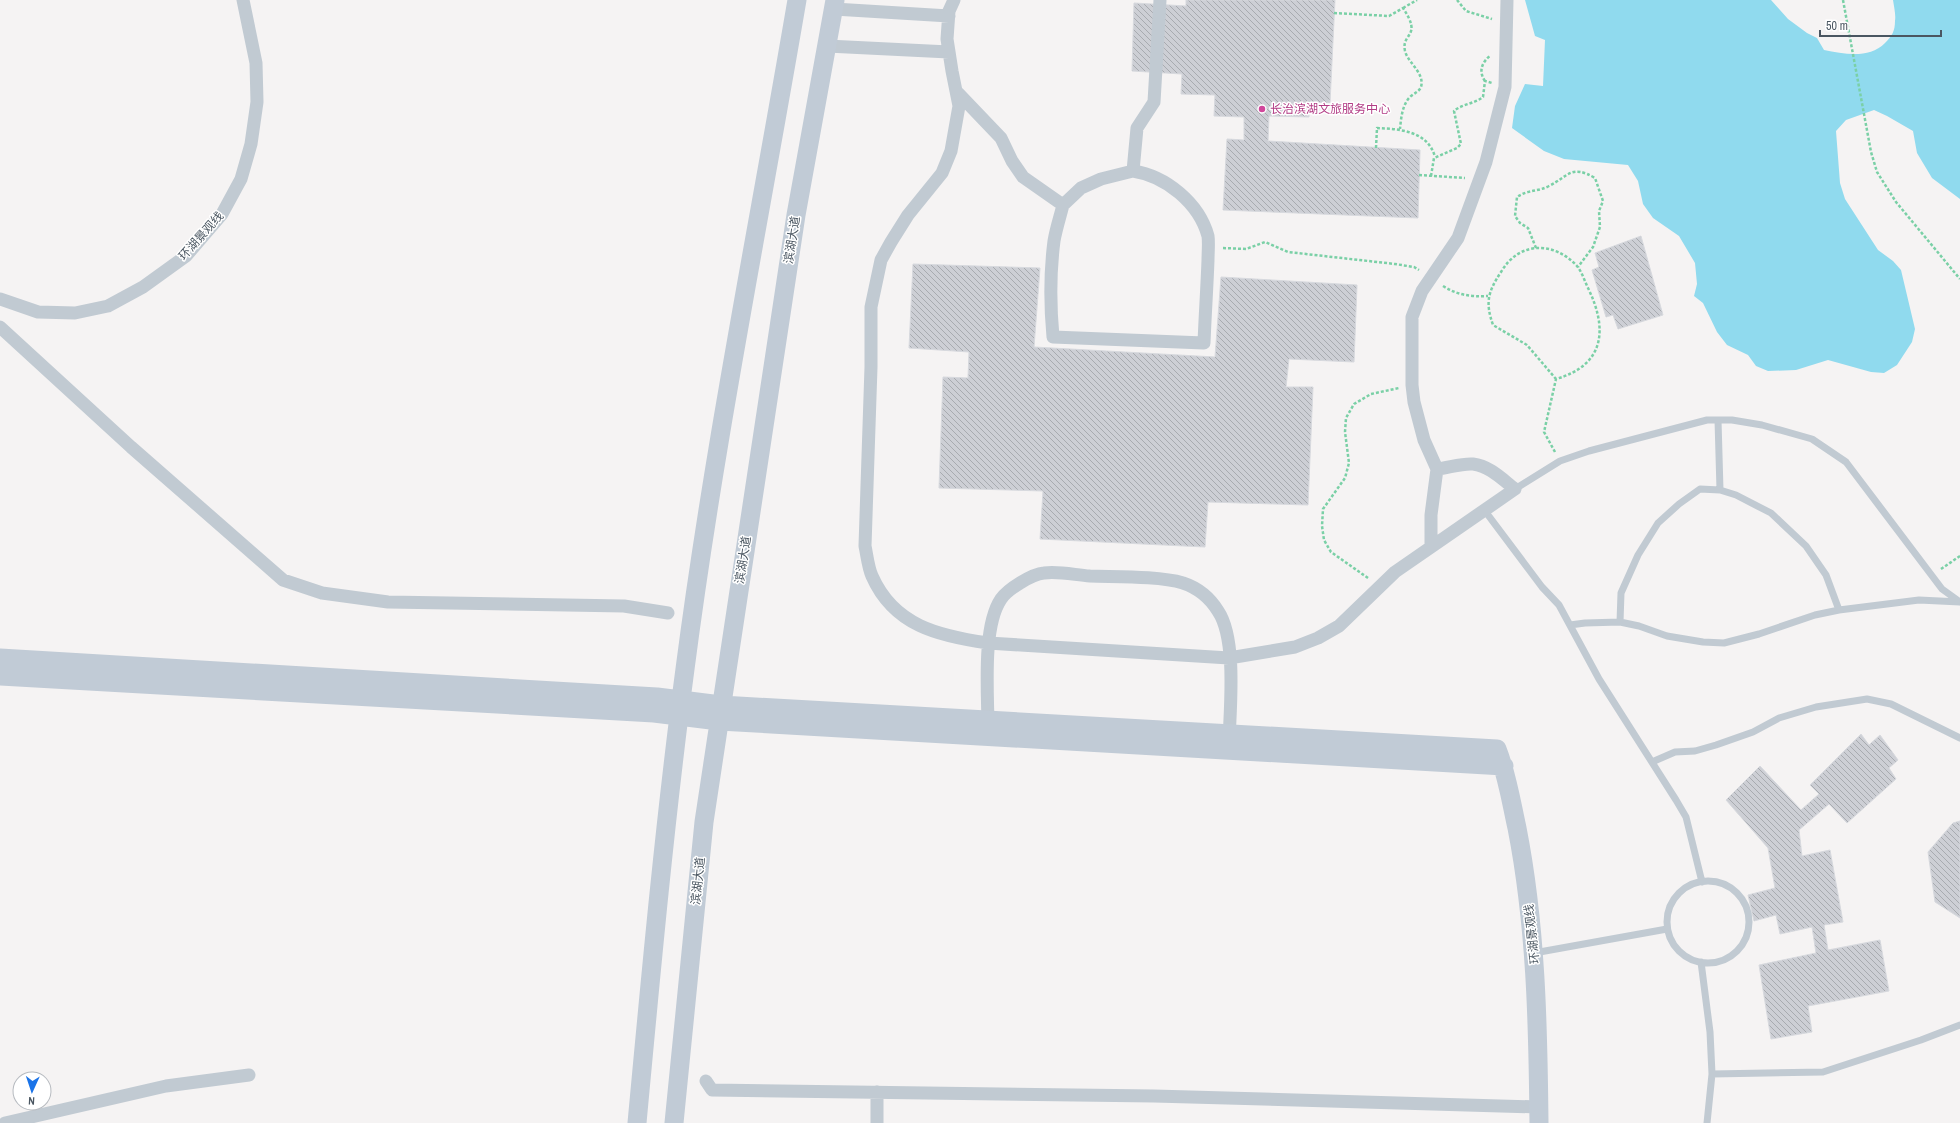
<svg xmlns="http://www.w3.org/2000/svg" width="1960" height="1123" font-family="'Archivo Narrow','Noto Sans SC',sans-serif">
  <defs>
    <pattern id="building-back-hatch" width="6" height="6" patternUnits="userSpaceOnUse"><rect width="6" height="6" fill="#cdcfd5"/><path d="M-1 5l2 2M0 0l6 6M5-1l2 2" fill="none" stroke="#a8abb0"/></pattern>
  </defs>
  <rect width="100%" height="100%" fill="#f5f3f3"/>
  <path fill="#90daee" d="M1525 0H1771L1788 19 1807 33 1817 38 1824 50C1845 54 1869 59 1885 43 1892 36 1895 31 1895 21 1896 15 1894 7 1893 0H1960V199L1932 178 1917 153 1913 131 1887 116 1874 110 1846 120 1836 131 1840 183 1845 199 1878 250 1893 261 1901 270 1915 329 1912 342 1897 365 1884 373 1871 372 1828 360 1796 370 1768 371 1756 366 1748 355 1727 345 1717 332 1703 303 1694 296 1697 284 1695 263 1679 236 1653 218 1643 204 1638 181 1628 165 1564 159 1544 151 1512 128 1515 106 1525 84 1543 86 1545 40 1535 36Z"/>
  <path fill="url(#building-back-hatch)" stroke="#d7d9de" d="M1186 0H1335L1330 103 1309 102V117L1269 116 1268 141 1420 150 1418 218 1223 210 1227 139 1244 140V117L1214 116 1215 95 1181 94 1182 74 1132 71 1134 3 1186 6Z
    M1641 236 1663 315 1618 329 1613 315 1606 317 1592 270 1599 267 1595 253Z
    M913 264 1040 268 1034 347 1215 357 1221 277 1357 285 1354 362 1289 359 1286 387H1313L1308 505 1208 502 1205 547 1040 539 1043 491 939 488 943 377 968 378 969 352 909 348Z
    M1861 734 1869 745 1880 735 1898 760 1889 768 1896 779 1847 823 1829 804 1799 830 1802 856 1830 850 1843 922 1824 925 1828 950 1880 940 1889 991 1808 1006 1812 1032 1771 1039 1759 965 1816 953 1812 927 1780 934 1776 915 1754 921 1748 895 1775 888 1768 848 1726 800 1760 766 1801 810 1819 794 1810 785Z
    M1960 821V918L1935 902 1928 852 1953 823Z"/>
  <g fill="none" stroke-linecap="round" stroke-linejoin="round">
    <path stroke="#7ad0a6" stroke-width="2.5" stroke-dasharray="3 2" stroke-linecap="butt" d="M1457 0 1466 11 1492 19
      M1843 0 1871 152 1877 172 1896 202 1960 279
      M1403 8 1417 0
      M1334 13 1389 16 1403 8C1423 38 1401 32 1405 51 1408 63 1425 73 1421 87 1419 92 1414 93 1410 97 1402 105 1401 119 1400 129
      M1485 81C1478 71 1482 62 1491 55
      M1376 148 1377 128C1400 129 1428 131 1435 157
      M1419 175 1465 178
      M1431 176 1434 158 1457 148 1461 144 1454 111C1462 104 1474 104 1483 97L1485 81 1492 83
      M1223 248 1246 249 1265 242 1288 252 1395 264 1414 267 1419 270
      M1536 248 1528 228 1520 223 1515 216 1517 197C1529 189 1538 192 1549 186 1569 176 1571 164 1595 178L1603 201 1599 211 1600 227 1593 247 1578 267
      M1443 286C1457 295 1471 297 1488 296
      M1555 452 1544 432 1556 379C1605 365 1608 329 1588 288 1585 282 1582 272 1577 266 1554 241 1519 241 1501 272 1488 292 1485 302 1493 325L1527 345 1556 379
      M1941 569 1960 556
      M1368 578 1331 552 1324 540 1322 526 1323 509 1345 478 1349 463 1345 432 1346 418 1354 404 1371 394 1399 388"/>
    <path stroke="#c1cad2" stroke-width="7" d="M1718 420 1720 490
      M1515 489 1560 461 1589 451 1707 420H1732L1762 425 1812 439 1846 462 1942 589 1960 602
      M1485 511 1542 587 1559 605 1599 679 1676 800 1686 817 1702 882
      M1620 622 1621 593 1638 555 1658 523 1679 504 1700 489 1720 490 1736 495 1771 513 1806 546 1826 575 1839 610
      M1570 625 1585 623 1620 622 1639 626 1667 636 1703 642 1724 643 1759 634 1815 615 1839 610 1919 600 1960 602
      M1652 762 1675 752 1695 751 1716 745 1753 732 1779 718 1816 707 1867 699 1891 704 1960 738
      M1667 922a41 41 0 1 1 82 0a41 41 0 1 1-82 0Z
      M1534 953 1667 929
      M1701 962 1710 1032 1712 1074 1707 1123
      M1712 1074 1823 1072 1921 1040 1960 1025"/>
    <path stroke="#c1cad2" stroke-width="13" d="M954 0 949 11 947 39 952 71 959 106 951 151 942 173 908 215 891 242 881 260 871 307V367L865 546C867 555 868 567 872 576 894 626 939 636 988 643L1229 658 1295 647 1318 638 1339 626 1395 572 1515 489C1503 480 1490 466 1473 464 1462 463 1448 468 1437 469L1424 440 1414 402 1412 385V317L1422 291 1458 238 1486 162 1505 87 1507 0
      M834 9 949 16
      M827 46 949 52
      M958 93 1001 138 1012 161 1023 177 1063 205C1060 217 1056 229 1054 241 1050 272 1050 305 1053 337L1204 343C1205 316 1207 288 1208 260 1208 253 1209 243 1208 236 1199 203 1166 176 1133 171L1137 128 1154 102 1160 0
      M1063 205 1081 188 1101 179 1133 171
      M0 299 38 312 75 313 108 306 143 287 186 256 222 214 241 179 251 144 257 102 256 63 243 0
      M0 327 131 447 283 580 322 593 388 602 624 606 668 613
      M1431 547V515L1437 469
      M988 728C988 694 982 627 1001 599 1008 589 1032 574 1044 573 1059 571 1075 575 1090 576 1116 577 1159 576 1183 583 1198 588 1210 598 1218 611 1237 639 1230 708 1229 742
      M706 1081 712 1090 1154 1096 1539 1107
      M5 1123 166 1086 249 1075
      M877 1123V1092"/>
    <path stroke="#c1cbd6" stroke-width="19" d="M0 658 657 697 721 705 1497 749C1507 774 1511 801 1517 828 1536 925 1538 1024 1539 1123
      M0 676 654 713 719 721 1504 766
      M637 1123C651 972 665 820 685 669 714 445 759 223 797 0
      M674 1123 704 822 796 215 835 0"/>
  </g>
  <circle fill="#d1479c" stroke="#fff" stroke-width="1.5" cx="1262" cy="109" r="4"/>
  <g text-anchor="middle" dominant-baseline="central" stroke-width="3" stroke-linejoin="round" paint-order="stroke">
    <g font-size="12" fill="#b23c85" stroke="#fff" text-anchor="start">
      <text x="1270" y="109">长治滨湖文旅服务中心</text>
    </g>
    <g font-size="12" fill="#4a5661" stroke="#fff">
      <text transform="translate(201 236) rotate(-48)">环湖景观线</text>
      <text transform="translate(792 240) rotate(-81)">滨湖大道</text>
      <text transform="translate(743 560) rotate(-81)">滨湖大道</text>
      <text transform="translate(698 881) rotate(-84)">滨湖大道</text>
      <text transform="translate(1532 934) rotate(-96)">环湖景观线</text>
    </g>
  </g>
  <g transform="translate(32 1091) rotate(183)"><circle r="19" fill="#ffffff" stroke="#b7bbc0"/>
  <path d="M0-3L7 15L0 10L-7 15Z" fill="#1a73e8"/>
  <text y="-6" font-size="11" font-weight="bold" text-anchor="middle" fill="#4a5661">N</text>
  </g>
  <path d="M1820 30v6h121v-6" fill="none" stroke="#4a5661" stroke-width="2"/>
  <text x="1826" y="30" font-size="12" fill="#4a5661" stroke="#ffffff" stroke-width="3" paint-order="stroke">50 m</text>
</svg>
